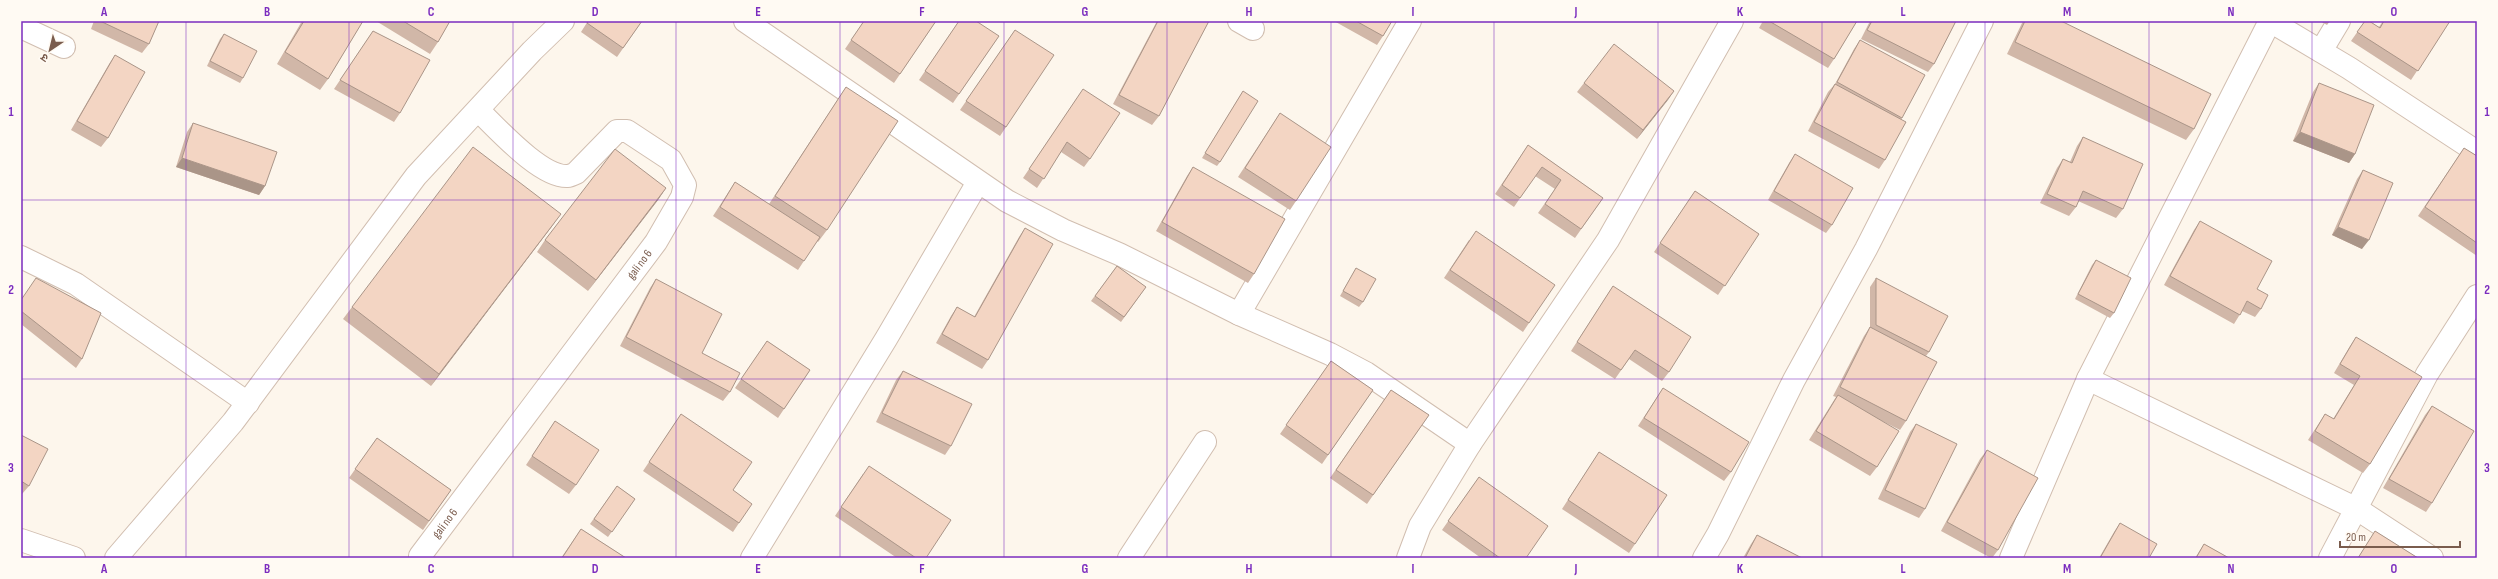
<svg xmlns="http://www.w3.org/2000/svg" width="2498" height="579" font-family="'Sofia Sans Condensed','Noto Sans Devanagari',sans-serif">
  <rect width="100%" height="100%" fill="#fdf6ec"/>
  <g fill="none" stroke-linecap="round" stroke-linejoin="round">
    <g stroke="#d1beb0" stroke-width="24">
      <g id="minor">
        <path d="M745 21 1007 201 1063 230 1119 254 1239 314 1330 354 1366 373 1470 444"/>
        <path d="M1239 21 1253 29"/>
        <path d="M2270 21 2349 68 2477 152"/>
        <path d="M21 27 64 47"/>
        <path d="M2321 51 2339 21"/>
        <path d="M21 257 76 284 248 403"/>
        <path d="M1239 314 1410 21"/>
        <path d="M2088 379 2357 509 2432 558"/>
        <path d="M21 540 74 558"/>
        <path id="s1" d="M420 556 656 242 682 197 685 185 671 160 627 131H617L576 173C574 174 570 176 568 176 541 178 496 127 478 110"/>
        <path d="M116 558 233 422 416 176 532 51 563 21"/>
        <path d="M752 558 886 339 978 182"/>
        <path d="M1129 558 1205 442"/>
        <path d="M1408 558 1420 526 1470 444 1608 240 1732 21"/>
        <path d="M1704 558 1718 534 1794 380 1866 249 1982 21"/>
        <path d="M2011 558 2088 379 2270 21"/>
        <path d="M2330 558 2427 374 2477 296"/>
      </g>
    </g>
    <use href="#minor" stroke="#fff" stroke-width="22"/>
  </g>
  <path fill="#d1b7a8" d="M94 21H159L149 44 142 53 91 29Z
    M302 21H363L328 79 320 90 277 64Z
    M376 21H450L438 42 430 54Z
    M588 21H642L617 57 581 32Z
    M864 21H936L894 83 845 49Z
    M959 21 999 36 953 103 919 80Z
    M1157 21H1209L1159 116 1152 125 1113 104Z
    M1334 21H1392L1383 36 1377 45Z
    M1763 21H1857L1834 59 1828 68 1759 28Z
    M1870 21H1956L1934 64 1928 72 1861 39Z
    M2023 21H2061L2194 129 2186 140 2007 54Z
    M2320 21H2330L2327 25Z
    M2365 21 2379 27 2383 21H2450L2411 80 2351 41Z
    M1015 30 1006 127 1000 136 960 110Z
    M373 31 400 113 394 122 334 89Z
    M224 34 243 78 240 83 207 66 220 39Z
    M1860 40 1902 118 1885 160 1879 169 1808 131 1828 92 1835 84 1854 49Z
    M115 55 108 138 101 147 71 130 109 64Z
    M1584 83 1674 91 1637 139 1577 92Z
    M2319 83 2355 154 2349 163 2293 141 2313 92Z
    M846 87 827 230 818 242 817 241 798 270 713 216 735 182 769 204Z
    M1243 91 1220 162 1217 166 1202 158Z
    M1077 98 1090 159 1084 167 1061 152 1037 188 1023 178Z
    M1280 113 1296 201 1290 210 1238 177Z
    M193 123 265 186 259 195 176 167 187 132Z
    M2083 137 2123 209 2116 218 2078 201 2076 207 2069 216 2040 203 2057 168 2063 159 2070 162 2077 146Z
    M1528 145 1603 198 1575 238 1538 213 1555 189 1535 176 1514 207 1495 194Z
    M2464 148 2477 156V256L2418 216Z
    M1795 154 1832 225 1826 233 1768 200 1789 163Z
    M1193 167 1254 274 1248 283 1156 231 1187 176Z
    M2363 170 2362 249 2332 235 2357 179Z
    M666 188 658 200 588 291 537 252 545 240Z
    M1695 191 1759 234 1718 295 1654 252Z
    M2200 221 2257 289 2261 309 2255 317 2242 311 2234 324 2164 285 2194 230Z
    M553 225 431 386 343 319 352 307Z
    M1025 228 988 360 982 369 936 343 951 316 957 307 974 317 1019 237Z
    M1469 240 1529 323 1523 332 1444 278Z
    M2096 260 2114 313 2110 318 2075 299 2092 265Z
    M1117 266 1146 287 1121 322 1091 301Z
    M1356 268 1363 302 1359 307 1340 296Z
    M1876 278 1929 352 1926 356 1906 421 1900 430 1878 419 1877 467 1870 476 1809 440 1836 397 1833 396 1864 336 1870 327V287Z
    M656 279 702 353 730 392 723 401 620 346 650 288Z
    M1613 286 1669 372 1662 381 1629 359 1615 379 1571 351Z
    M21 300 82 359 76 368 21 324Z
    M2356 337 2370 464 2363 473 2308 440 2325 414 2333 419 2354 385 2334 373 2350 346Z
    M767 341 810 370 778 418 735 388Z
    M1331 361 1373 390 1322 464 1280 434Z
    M903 371 951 446 945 455 876 422 896 380Z
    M1663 388 1731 472 1724 481 1638 426Z
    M1391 390 1429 415 1367 504 1330 478Z
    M2432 406V503L2426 512 2383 488 2425 415Z
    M681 414 739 523 733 532 643 471Z
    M555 421 576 485 569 494 526 465Z
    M1916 424 1925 509 1919 518 1878 499 1910 432Z
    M21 435 29 486 22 494H21Z
    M377 438 451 490 423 530 349 478Z
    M1987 450 1998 550 1992 558H1991L1941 531 1980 459Z
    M1599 452 1635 544 1629 553 1562 509Z
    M863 474 926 558H897L835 516Z
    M1479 477 1526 558H1481L1442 530Z
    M617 486 635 499 608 537 590 524Z
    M2120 523 2149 558H2099L2114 532Z
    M581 529 626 558H561Z
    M2375 531 2418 558H2358Z
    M1757 535 1802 558H1743L1751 544Z
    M2204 544 2229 558H2195Z"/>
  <path fill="#aa9588" d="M1674 91 1668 100 1637 139 1643 130Z
    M2300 132 2355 154 2349 163 2293 141Z
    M182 158 265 186 259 195 176 167Z
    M666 188 658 200 588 291 596 280Z
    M561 214 553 225 431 386 439 374Z
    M2338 227 2369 240 2362 249 2332 235Z"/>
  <path fill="#f3d5c3" stroke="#aa9588" d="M100 21H159L149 44Z
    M304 21H363L328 79 285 52Z
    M403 21H450L438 42Z
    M588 21H642L623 48 587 23Z
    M864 21H936L900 74 851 40Z
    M959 21H976L999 36 959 94 925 71Z
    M1158 21H1209L1159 116 1119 95Z
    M1356 21H1392L1383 36Z
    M1769 21H1857L1834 59Z
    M1872 21H1956L1934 64 1867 30Z
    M2025 21H2061L2211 94 2194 129 2015 42Z
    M2365 21H2369L2380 28 2384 21H2450L2418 71 2357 32Z
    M1015 30 1054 55 1006 127 966 101Z
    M373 31 430 60 400 113 340 80Z
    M224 34 257 51 243 78 210 61Z
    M1860 40 1925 75 1902 118 1837 82Z
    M1614 44 1674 91 1643 130 1584 83Z
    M115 55 145 72 108 138 77 121Z
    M2319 83 2374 105 2355 154 2300 132Z
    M1835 84 1906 122 1885 160 1814 122Z
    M846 87 898 121 827 230 775 196Z
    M1083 89 1120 113 1090 159 1067 142 1044 179 1029 169Z
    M1243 91 1258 101 1220 162 1205 153Z
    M1280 113 1331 147 1296 201 1245 168Z
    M193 123 277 152 265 186 182 158Z
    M2083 137 2143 164 2123 209 2083 191 2076 207 2047 194 2063 159 2072 163Z
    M1528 145 1603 198 1581 229 1545 204 1561 180 1542 167 1520 198 1502 185Z
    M473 147 561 214 439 374 352 307Z
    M2464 148 2477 156V243L2425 207Z
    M615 149 666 188 596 280 545 240Z
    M1795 154 1853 188 1832 225 1774 191Z
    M1193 167 1285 219 1254 274 1162 222Z
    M2363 170 2393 183 2369 240 2338 227Z
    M735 182 820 237 804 261 720 207Z
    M1695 191 1759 234 1725 286 1660 243Z
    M2200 221 2272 261 2257 289 2268 295 2261 309 2247 301 2240 315 2170 276Z
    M1025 228 1053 244 988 360 942 334 957 307 975 317Z
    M1476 231 1555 285 1529 323 1450 270Z
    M2096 260 2131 278 2114 313 2078 294Z
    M1117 266 1146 287 1124 317 1095 296Z
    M1356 268 1376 279 1363 302 1343 291Z
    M36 278 101 313 82 359 21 311V300Z
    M1876 278 1948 316 1929 352 1876 325Z
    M656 279 722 314 702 353 740 373 730 392 626 337Z
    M1613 286 1691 337 1669 372 1635 350 1621 370 1577 342Z
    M1870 327 1937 362 1906 421 1840 387Z
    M2356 337 2422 377 2370 464 2315 431 2325 414 2334 419 2360 376 2340 364Z
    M767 341 810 370 784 409 741 379Z
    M1331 361 1373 390 1328 455 1286 425Z
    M903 371 972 404 951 446 882 413Z
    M1663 388 1749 442 1731 472 1644 418Z
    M1391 390 1429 415 1373 495 1336 470Z
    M1838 395 1899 431 1877 467 1816 431Z
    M2432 406 2474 431 2432 503 2389 479Z
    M681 414 752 462 733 490 752 504 739 523 649 462Z
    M555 421 599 450 576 485 532 456Z
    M1916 424 1957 444 1925 509 1885 490Z
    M21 435 48 449 29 486 21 481Z
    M377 438 451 490 429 521 355 469Z
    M1987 450 2038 478 1998 550 1947 522Z
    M1599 452 1667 495 1635 544 1568 500Z
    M869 466 951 520 926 558H916L841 507Z
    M1479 477 1548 526 1526 558H1500L1448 521Z
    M617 486 635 499 612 532 594 519Z
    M2120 523 2157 544 2149 558H2100Z
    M581 529 626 558H562Z
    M2375 531 2418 558H2358Z
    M1757 535 1802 558H1745Z
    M2204 544 2229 558H2196Z"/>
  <path fill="none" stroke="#7b2cbf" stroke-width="1" stroke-opacity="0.55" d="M186 21V558M349 21V558M513 21V558M676 21V558M840 21V558M1004 21V558M1167 21V558M1331 21V558M1494 21V558M1658 21V558M1822 21V558M1985 21V558M2149 21V558M2312 21V558M21 200H2477M21 379H2477"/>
  <g text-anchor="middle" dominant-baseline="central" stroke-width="3.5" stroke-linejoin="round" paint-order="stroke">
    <g font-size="12" fill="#7a5c4d" stroke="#fffaf3">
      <text stroke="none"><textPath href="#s1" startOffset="365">gali no 6</textPath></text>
      <text stroke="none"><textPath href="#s1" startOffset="41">gali no 6</textPath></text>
    </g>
  </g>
  <rect width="2498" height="579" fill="none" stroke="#fffaf3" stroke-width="44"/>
  <g transform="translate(50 50) rotate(215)" stroke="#fffaf3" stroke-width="3" paint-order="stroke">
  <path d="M0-3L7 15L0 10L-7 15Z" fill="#7a5c4d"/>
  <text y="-6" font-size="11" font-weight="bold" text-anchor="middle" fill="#7a5c4d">उ</text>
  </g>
  <path d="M2340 541v6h120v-6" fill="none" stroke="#7a5c4d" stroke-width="2"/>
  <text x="2346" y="541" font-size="12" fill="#7a5c4d" stroke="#fffaf3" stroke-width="3" paint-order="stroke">20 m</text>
  <rect x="22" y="22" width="2454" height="535" fill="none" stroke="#7b2cbf" stroke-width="1.5"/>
  <g font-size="13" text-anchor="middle" font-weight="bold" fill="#7b2cbf">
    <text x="104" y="16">A</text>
    <text x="267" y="16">B</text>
    <text x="431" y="16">C</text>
    <text x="595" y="16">D</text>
    <text x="758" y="16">E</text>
    <text x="922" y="16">F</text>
    <text x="1085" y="16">G</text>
    <text x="1249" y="16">H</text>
    <text x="1413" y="16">I</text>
    <text x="1576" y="16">J</text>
    <text x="1740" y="16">K</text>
    <text x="1903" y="16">L</text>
    <text x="2067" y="16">M</text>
    <text x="2231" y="16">N</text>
    <text x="2394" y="16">O</text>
    <text x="11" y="116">1</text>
    <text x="2487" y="116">1</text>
    <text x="11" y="294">2</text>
    <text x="2487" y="294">2</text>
    <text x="11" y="472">3</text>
    <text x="2487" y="472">3</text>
    <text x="104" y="573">A</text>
    <text x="267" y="573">B</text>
    <text x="431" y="573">C</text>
    <text x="595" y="573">D</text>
    <text x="758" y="573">E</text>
    <text x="922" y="573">F</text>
    <text x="1085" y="573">G</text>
    <text x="1249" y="573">H</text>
    <text x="1413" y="573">I</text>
    <text x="1576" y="573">J</text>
    <text x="1740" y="573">K</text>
    <text x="1903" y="573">L</text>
    <text x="2067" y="573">M</text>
    <text x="2231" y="573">N</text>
    <text x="2394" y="573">O</text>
  </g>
</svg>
